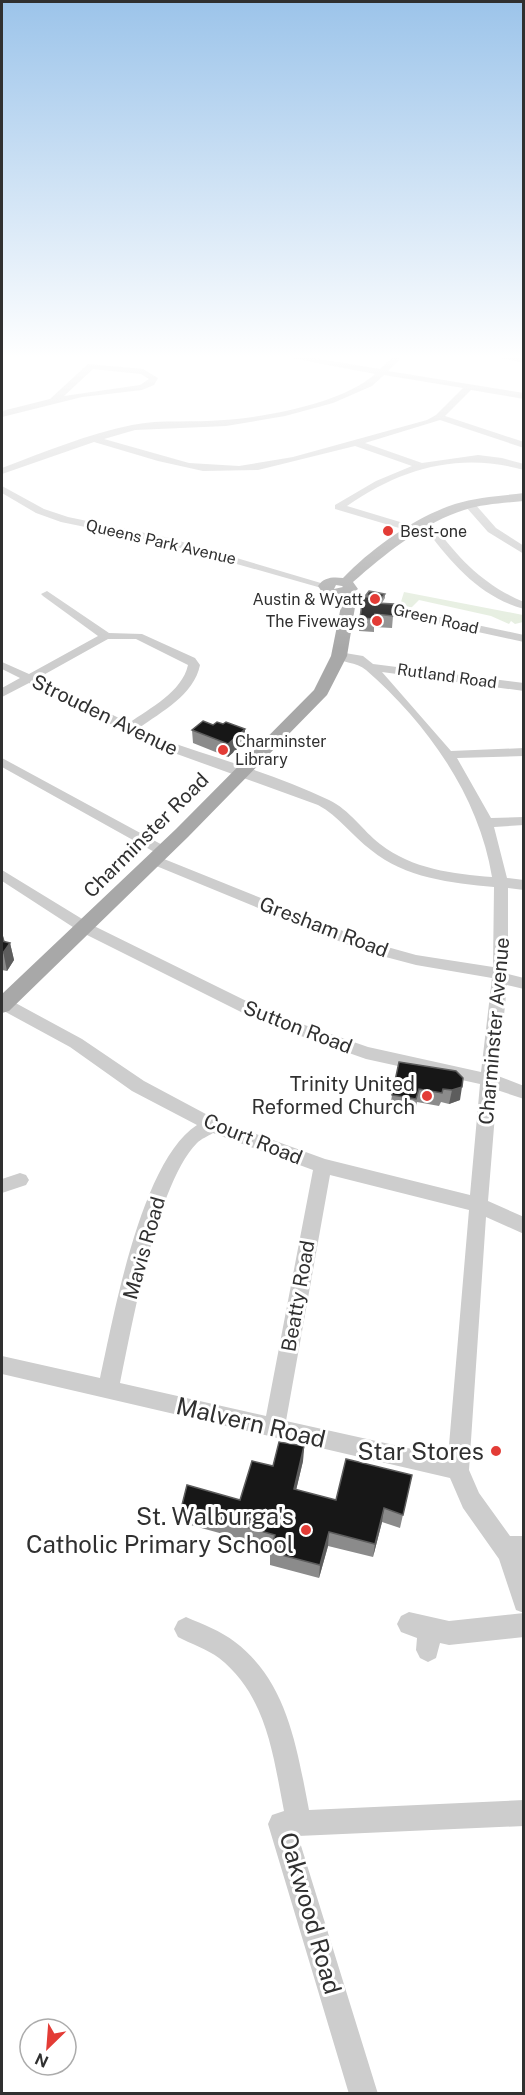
<svg xmlns="http://www.w3.org/2000/svg" width="525" height="2095" font-family="'Public Sans',sans-serif">
  <rect width="100%" height="100%" fill="#fff"/>
  <path fill="#e4edde" d="M404 592 523 615V622L515 624 511 621 509 624 491 616 419 600 411 608 400 605Z"/>
  <g fill="none" stroke-linecap="round" stroke-linejoin="round">
    <path fill="#cdcdcd" fill-rule="evenodd" d="M281 356H301L380 369 394 356H403L388 371 524 393V399L471 390 445 416 524 442V448L440 420 365 443 422 463 478 455 502 458 524 464V470C459 452 402 468 347 506L420 528 421 530 416 533 335 509V505L376 481 412 466 355 446 258 470 203 471 158 461 94 442 2 474V468C44 452 88 434 132 425 161 419 194 423 224 420 267 417 343 403 375 374ZM384 375 463 388 436 415 427 420 293 457 239 466 189 463 104 439 135 430 226 426 285 416 333 403 372 386Z
      M492 356 524 358V363Z
      M88 364 143 369 158 378 154 385 142 390 82 397 2 417V411L50 399ZM93 369 141 374 149 379 140 385 64 396Z
      M2 486 44 509 68 517 169 538 331 586 325 589 163 543 61 522 36 513 2 493Z
      M466 503H474L496 528 524 546V554L488 532 466 507Z
      M420 523H428L436 528C460 560 485 586 524 602V609C481 597 454 566 428 532L420 527Z
      M47 591 109 633 142 634 195 658 200 665C194 695 161 712 139 728L162 739C217 759 276 774 329 800 350 810 362 830 380 844 412 869 453 874 492 877 479 796 427 723 366 670 356 661 342 664 333 656L339 652 363 656 373 664 524 683V691L382 672 451 751 524 748V756L457 758 491 818 524 817V825L494 827 507 878 524 880V890L508 888V974L524 978V989L507 985 498 1076 524 1086V1099L497 1090 488 1201 524 1217V1234L486 1217 469 1470 479 1493 510 1536H524V1613L516 1610 499 1559 463 1508 450 1478 2 1374V1356L100 1378C114 1315 141 1161 197 1125L132 1091 70 1047 2 1010V999L10 1000 82 1039 144 1081 217 1120 325 1159 470 1195 480 1084 366 1059 261 1022 79 931 2 881V870L92 925 273 1014 368 1047 481 1072 492 978 416 965 363 951 149 863 147 860 154 855 159 857 373 943 416 955 493 967 494 887C451 883 405 878 371 850 352 836 339 816 318 805L152 745 29 683 2 697V688L20 678 2 669V662L29 674 98 636 43 596 41 594ZM108 639H136L188 665C182 692 150 708 129 723L38 678ZM213 1133 313 1170 266 1416 120 1383C132 1325 157 1183 197 1143 201 1139 208 1136 213 1133ZM330 1175 469 1210 448 1457 286 1421Z
      M349 598 524 635V642L345 603V599Z
      M2 758 168 848 170 851 168 854H158L2 767Z
      M20 1173 26 1175 29 1180 26 1185 2 1193V1179Z
      M409 1612 449 1621 524 1613V1637L449 1645 440 1643 436 1658 428 1662 420 1658 416 1650 417 1638 401 1632 397 1624 401 1616Z
      M186 1617C202 1624 221 1631 235 1642 288 1682 297 1749 309 1810L524 1800V1826L298 1836 378 2094H349L268 1824 272 1815 284 1811C273 1755 267 1696 219 1658 207 1649 191 1644 178 1637L174 1629 178 1621Z"/>
    <path fill="#a8a8a8" fill-rule="evenodd" d="M524 493V501C504 503 483 504 464 510 426 522 390 550 360 576L353 582 358 589 351 594 356 601 347 656 327 695 188 837 9 1011 2 1013V994L176 829 314 690 331 656 342 601 324 595 318 586C324 577 333 577 343 578 372 548 415 517 455 504 477 497 501 496 524 493ZM336 585 342 586 343 587 334 589Z"/>
  </g>
  <path fill="#8b8b8b" d="M385 594V598L382 603 378 602V603L394 604 392 628 374 627V632L359 631 360 618 366 595Z
    M223 724 245 729V742L228 757 193 743 192 730 213 725Z
    M2 936H3L5 942 10 943 14 960 7 971 2 970Z
    M456 1071 460 1100 449 1104 441 1102 439 1106 417 1102 415 1112 390 1108 392 1095Z
    M304 1446 303 1461 296 1490 336 1500 412 1475 400 1528 382 1522 373 1557 328 1546 319 1578 270 1565V1552L271 1547 183 1523 181 1509 240 1500 273 1466Z"/>
  <path fill="#5d5d5d" d="M245 729V742L228 757V744Z
    M3 936 6 949 10 943 14 960 7 971 2 946V939Z
    M462 1087 460 1100 449 1104 452 1090Z
    M304 1446 303 1461 293 1503 294 1489Z
    M384 1508 382 1522 373 1557 375 1544Z
    M329 1532 328 1546 319 1578 320 1565Z"/>
  <path fill="#171717" stroke="#5d5d5d" stroke-width="1.5" d="M369 591 385 594 382 598 366 595Z
    M363 596 378 599 376 603 394 604 393 616 375 614V619L360 618Z
    M203 721 213 725 217 722 223 724 226 722 245 729 228 744 192 730Z
    M2 941 10 943 3 953H2Z
    M399 1062 456 1071 463 1078 462 1087 452 1090 443 1089 442 1093 419 1089 416 1099 392 1095Z
    M279 1442 304 1446 294 1489 336 1500 346 1459 412 1475 403 1515 384 1508 375 1544 329 1532 320 1565 270 1552 275 1535 181 1509 187 1485 240 1500 252 1461 273 1466Z"/>
  <linearGradient id="sky" x2="0" y2="1"><stop stop-color="#9cc4ea"/><stop offset="0.55" stop-color="#fff"/><stop offset="1" stop-color="#fff" stop-opacity="0"/></linearGradient>
  <rect width="525" height="649" fill="url(#sky)"/>
  <g fill="#e33c36" stroke="#fff" stroke-width="2">
    <circle cx="388" cy="531" r="6"/>
    <circle cx="375" cy="599" r="6"/>
    <circle cx="377" cy="621" r="6"/>
    <circle cx="223" cy="750" r="6"/>
    <circle cx="427" cy="1096" r="6"/>
    <circle cx="496" cy="1451" r="6"/>
    <circle cx="306" cy="1530" r="6"/>
  </g>
  <g text-anchor="middle" dominant-baseline="central" stroke-width="6" stroke-linejoin="round" paint-order="stroke">
    <g font-size="16" fill="#303030" stroke="#fff" text-anchor="start">
      <text x="400" y="531">Best-one</text>
      <text x="363" y="599" text-anchor="end">Austin &amp; Wyatt</text>
      <text x="365" y="621" text-anchor="end">The Fiveways</text>
      <text x="235" y="741">Charminster<tspan x="235" dy="18">Library</tspan></text>
    </g>
    <g font-size="16" fill="#303030" stroke="#fff">
      <text transform="translate(161 542) rotate(13)">Queens Park Avenue</text>
      <text transform="translate(436 619) rotate(13)">Green Road</text>
      <text transform="translate(447 676) rotate(8)">Rutland Road</text>
    </g>
    <g font-size="20" fill="#303030" stroke="#fff">
      <text transform="translate(105 715) rotate(26)">Strouden Avenue</text>
      <text transform="translate(146 835) rotate(-45)">Charminster Road</text>
      <text transform="translate(324 927) rotate(21)">Gresham Road</text>
      <text transform="translate(298 1027) rotate(21)">Sutton Road</text>
      <text transform="translate(494 1031) rotate(-85)">Charminster Avenue</text>
      <text transform="translate(253 1139) rotate(22)">Court Road</text>
      <text transform="translate(144 1248) rotate(-74)">Mavis Road</text>
      <text transform="translate(298 1296) rotate(-80)">Beatty Road</text>
    </g>
    <g font-size="20" fill="#303030" stroke="#fff" text-anchor="end">
      <text x="415" y="1084">Trinity United<tspan x="415" dy="23">Reformed Church</tspan></text>
    </g>
    <g font-size="24" fill="#303030" stroke="#fff">
      <text transform="translate(251 1422) rotate(13)">Malvern Road</text>
      <text transform="translate(311 1913) rotate(74)">Oakwood Road</text>
    </g>
    <g font-size="24" fill="#303030" stroke="#fff" text-anchor="end">
      <text x="484" y="1451">Star Stores</text>
      <text x="294" y="1516">St. Walburga's<tspan x="294" dy="28">Catholic Primary School</tspan></text>
    </g>
  </g>
  <rect width="525" height="2095" fill="none" stroke="#303030" stroke-width="6"/>
  <g transform="translate(48 2047) rotate(205)"><circle r="28" fill="#ffffff" stroke="#acacac" stroke-width="1.5"/>
  <path d="M0-4.5L10 22L0 15L-10 22Z" fill="#e33c36"/>
  <text y="-9" font-size="16" font-weight="bold" text-anchor="middle" fill="#303030">N</text>
  </g>
</svg>
